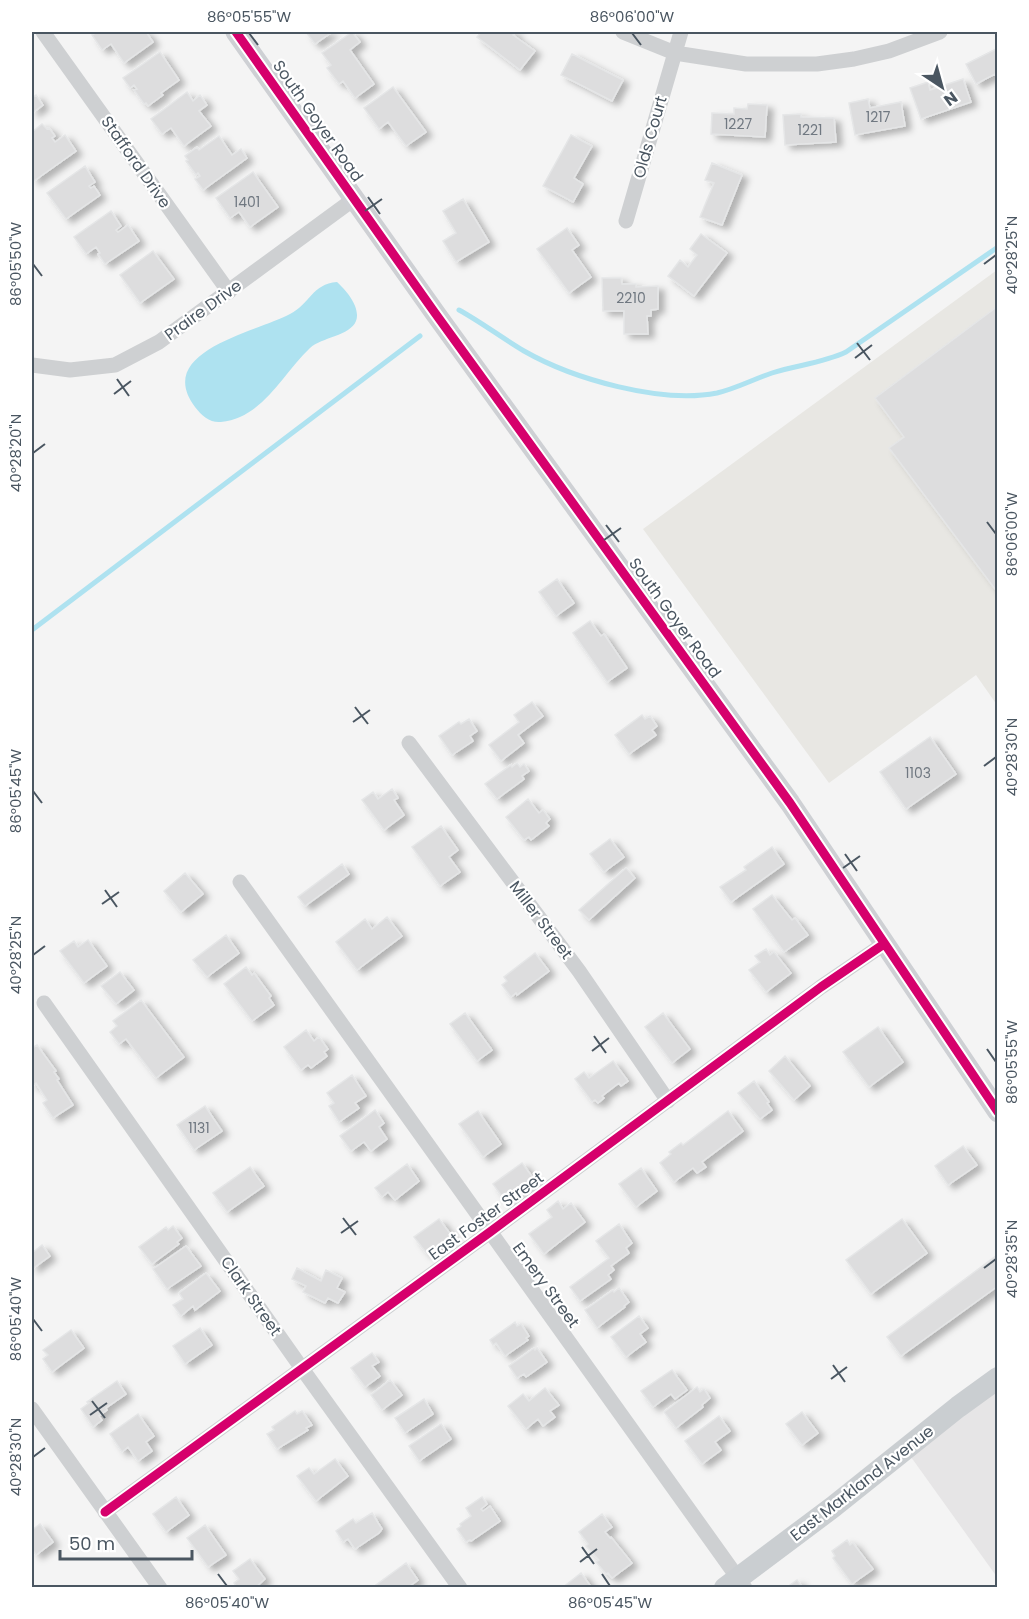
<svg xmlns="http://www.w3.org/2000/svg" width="1029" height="1619" font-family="Poppins,sans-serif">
  <defs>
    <filter id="shadow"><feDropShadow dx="6" dy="4" stdDeviation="3" flood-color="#0004"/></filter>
  </defs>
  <rect width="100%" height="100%" fill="#f4f4f4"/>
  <path fill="#e8e7e3" d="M997 270V705L976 675 829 783 643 529Z"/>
  <path fill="#e6e5e6" d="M997 1378V1577L906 1450Z"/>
  <path fill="#aee2f0" d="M337 282C347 291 361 308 356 321 350 336 322 337 310 348 282 374 264 417 221 422 210 423 202 416 195 407 153 351 257 332 290 314 310 304 312 284 337 282Z"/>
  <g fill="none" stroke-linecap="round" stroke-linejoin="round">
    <path stroke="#aee2f0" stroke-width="5" d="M459 310C481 322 502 338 524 351 573 379 661 404 717 393 735 389 754 379 772 373 797 365 823 363 846 352L998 247
      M32 630 420 336"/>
  </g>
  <path fill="#ddddde" stroke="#e5e6e7" stroke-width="1.5" filter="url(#shadow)" d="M97 32H146L153 42 124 63 111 44 102 50 92 35Z
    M306 32H332L315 44Z
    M352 32 360 42 350 50 374 84 355 98 343 81 339 84 327 68 331 65 322 53Z
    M481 32H516L513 35 535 51 520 70 477 37Z
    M998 48V80L995 74 976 84 966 64Z
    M160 52 179 80 161 93 163 95 148 106 146 103 144 104 134 90 137 89 134 85 130 88 123 78Z
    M572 54 623 80 612 101 561 75Z
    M963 79 971 102 921 119 910 88 928 82 930 90Z
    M393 87 426 132 406 146 388 122 379 129 364 108Z
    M187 92 193 101 200 95 207 105 199 111 211 126 184 146 171 128 162 134 151 119Z
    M36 95 43 105 32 113V98Z
    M868 99 870 108 901 102 905 126 855 135 849 103Z
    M748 104 767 105 765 137 711 134 712 113 734 114V108L747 109Z
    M801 114V117L834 118 836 142 785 145 783 115Z
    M42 124 47 129 49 128 55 136 52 138 55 142 65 135 76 151 34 181 32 177V132Z
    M571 135 592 146 574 178 583 184 573 202 543 186Z
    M219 136 232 155 241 149 247 158 203 190 195 179 200 176 198 173 196 175 186 161 188 160 185 156 197 147 199 150Z
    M712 163 742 175 722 225 700 217 714 183 705 180Z
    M85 166 95 182 89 186 91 188 94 186 100 195 66 219 47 193Z
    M253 172 278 207 250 227 239 212 230 218 216 198Z
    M463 199 489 242 456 262 443 241 456 233 443 211Z
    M111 211 121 226 116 230 118 232 128 225 139 241 105 264 98 254 100 253 96 247 86 254 74 237Z
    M567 228 579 245 572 250 591 277 569 293 537 249Z
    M701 234 727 253 694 296 668 276 680 260 688 267 697 255 690 249Z
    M153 251 174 279 140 303 120 275Z
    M602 278H621L622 284H636V287L658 286V309L651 310V316H647L648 334H624V311H603Z
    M998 306V593L889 448 904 437 875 398Z
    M557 579 574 603 556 616 539 592Z
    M590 621 601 636 604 634 627 668 607 682 573 633Z
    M532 702 543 716 518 735 524 743 501 761 489 745 519 722 514 715Z
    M642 715 645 719 650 716 657 726 652 730 656 735 629 754 615 735Z
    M469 719 477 731 470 736 473 741 452 755 439 736 459 722 461 724Z
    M930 737 956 774 906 809 880 772Z
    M517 763 520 767 524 764 529 771 522 776 524 779 497 799 485 784 511 765 512 767Z
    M392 789 398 798 394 800 404 815 384 830 362 800 373 792 378 799Z
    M528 799 539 813 543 810 550 819 546 823 549 826 531 840 529 837 524 840 506 817Z
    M441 826 458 850 449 857 460 872 440 886 412 847Z
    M610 839 624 857 604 872 590 854Z
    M772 847 784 864 731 902 720 887 746 870 744 867Z
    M342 864 349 874 305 906 298 897Z
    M626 868 635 878 589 920 579 910Z
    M185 873 203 894 181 912 164 891Z
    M772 895 792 920 795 918 808 935 784 952 753 909Z
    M387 917 402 936 357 970 336 942 365 919 372 929Z
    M226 935 239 953 207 977 193 960Z
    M88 940 107 966 84 983 60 951 74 941 78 947Z
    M766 949 770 955 774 952 791 973 766 992 749 970 760 962 755 956Z
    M535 953 549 971 517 995 516 993 511 997 502 985 507 981 504 977Z
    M246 967 252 975 254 973 271 996 269 998 274 1005 252 1021 224 984Z
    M120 972 134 990 116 1004 101 986Z
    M141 1000 184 1057 156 1078 126 1039 119 1044 110 1032 117 1026 113 1021Z
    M465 1013 492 1050 477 1061 450 1024Z
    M663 1013 690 1049 672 1063 645 1027Z
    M878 1027 903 1062 869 1087 843 1052Z
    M306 1030 314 1041 319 1037 328 1049 324 1052 327 1056 311 1068 308 1065 301 1070 284 1047Z
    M37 1045 56 1071 54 1072 59 1079 57 1080 73 1105 53 1118 43 1103 47 1100 36 1083 32 1086V1048Z
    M785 1056 810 1086 794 1100 769 1071Z
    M613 1061 628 1081 621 1086 619 1083 602 1096 604 1098 598 1103 595 1100 592 1102 575 1079 584 1072 589 1078Z
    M352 1075 366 1096 355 1103 359 1108 339 1122 329 1106 334 1103 327 1093Z
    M754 1081 769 1102 767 1103 772 1110 760 1119 738 1093Z
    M205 1106 222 1131 194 1150 177 1125Z
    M375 1110 384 1123 379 1127 387 1139 371 1151 364 1142 351 1151 340 1136Z
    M478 1111 501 1144 483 1157 459 1124Z
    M728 1111 743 1131 702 1162 706 1167 697 1173 693 1168 674 1182 660 1163 671 1154 669 1152 681 1143 683 1145Z
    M963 1146 977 1165 948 1185 935 1166Z
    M522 1163 534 1179 505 1201 493 1184Z
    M407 1164 419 1181 395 1200 388 1192 382 1197 375 1188Z
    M250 1167 264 1186 227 1212 213 1193Z
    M641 1168 657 1191 636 1207 619 1184Z
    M558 1201 563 1209 571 1203 585 1222 544 1254 529 1234 552 1217 547 1210Z
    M439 1219 452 1236 427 1254 414 1237Z
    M902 1219 927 1253 871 1294 846 1260Z
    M619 1224 632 1243 626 1248 629 1253 611 1266 614 1270 608 1275 611 1279 580 1301 570 1287 609 1258 596 1241Z
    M173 1226 182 1238 177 1242 179 1244 152 1264 139 1247 166 1227 168 1230Z
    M42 1245 50 1256 32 1269V1253Z
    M186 1246 201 1266 167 1289 153 1269Z
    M996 1256 998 1286 901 1356 887 1337Z
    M297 1268 321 1281 326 1270 342 1278 337 1288 345 1292 338 1303 328 1298 325 1303 303 1292 306 1286 292 1279Z
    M206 1273 220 1291 195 1310 193 1306 181 1316 173 1305 183 1299 179 1293Z
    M619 1288 629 1302 624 1306 625 1307 597 1328 585 1310 613 1290 614 1292Z
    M639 1316 648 1328 640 1334 646 1342 626 1357 611 1337Z
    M515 1322 517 1326 521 1324 529 1336 526 1338 528 1340 505 1356 496 1343 493 1345 490 1340Z
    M200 1328 212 1345 185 1364 173 1346Z
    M71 1330 84 1348 52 1372 43 1359 48 1355 43 1350Z
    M534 1348 535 1350 537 1348 547 1362 526 1377 524 1374 517 1378 509 1366Z
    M372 1353 379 1362 372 1366 380 1376 365 1387 351 1368Z
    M672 1370 687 1390 675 1399 671 1394 653 1407 641 1391Z
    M390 1380 402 1395 382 1410 371 1395Z
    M117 1381 126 1394 106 1408 107 1410 99 1416 102 1420 93 1427 81 1409 89 1403 87 1402Z
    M697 1387 700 1392 704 1389 710 1398 702 1405 703 1407 676 1428 664 1412Z
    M545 1388 559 1405 550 1411 555 1417 543 1426 538 1419 526 1429 508 1406 523 1394 529 1401Z
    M424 1399 433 1414 405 1433 395 1418Z
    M295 1411 297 1414 302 1411 312 1425 306 1428 308 1430 277 1449 267 1434 274 1430 272 1427Z
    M802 1412 818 1433 802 1445 786 1424Z
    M138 1414 154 1436 146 1442 152 1451 138 1461 128 1447 122 1452 110 1434Z
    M719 1416 730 1431 715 1442 721 1450 702 1464 685 1441Z
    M441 1424 451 1439 419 1461 409 1446Z
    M335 1459 348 1476 316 1501 297 1476 309 1468 314 1474Z
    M176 1497 189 1515 166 1532 153 1514Z
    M482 1497 487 1504 481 1509 483 1511 490 1506 500 1521 471 1541 470 1540 466 1542 457 1529 461 1526 460 1524 471 1516 466 1508Z
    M372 1513 382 1529 379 1533 355 1549 348 1539 343 1542 336 1531 353 1519 356 1523Z
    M602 1514 612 1527 605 1532 610 1538 611 1537 632 1563 612 1578 608 1573 606 1574 596 1562 599 1560 586 1546 588 1544 579 1532Z
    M40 1524 53 1542 36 1555 32 1549V1530Z
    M205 1525 226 1555 208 1567 187 1538Z
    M847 1540 850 1545 853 1543 873 1569 852 1584 833 1558 835 1556 832 1551Z
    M250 1559 265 1579 255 1588H237L234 1583 239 1579 233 1571Z
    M406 1563 418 1580 407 1588H378L376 1585Z
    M581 1573 592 1588H562Z
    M797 1580 803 1588H786Z"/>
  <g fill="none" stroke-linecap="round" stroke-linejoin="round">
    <path stroke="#ced0d2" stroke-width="15" d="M43 32 229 292
      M623 32 675 53 746 64H817L854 59 889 51 940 32
      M626 221 681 32
      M32 365 70 370 115 365 159 342 354 199
      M409 743 579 971 668 1101
      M240 882 745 1588
      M44 1003 303 1370 460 1588
      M32 1409 160 1588
      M105 1512 490 1232 821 987 884 944"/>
    <path stroke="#ced0d4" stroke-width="21" d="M236 32 435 313 790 803 998 1112"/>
    <path stroke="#caced1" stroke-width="22" d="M725 1588 833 1507 958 1407 998 1378"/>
    <g stroke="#fff" stroke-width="13">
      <path id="cycleway" d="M236 32 435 313 790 803 998 1112
        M105 1512 490 1232 821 987 884 944"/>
    </g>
    <use href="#cycleway" stroke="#d6006c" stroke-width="9"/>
  </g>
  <path fill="none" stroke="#4a5661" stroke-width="2" d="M249 33 258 45M632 33 641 45M368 197 380 214M365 211 382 199M33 264 42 276M984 264 996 255M857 343 870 360M855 358 872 345M117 379 129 396M114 394 131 381M33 453 45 444M987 522 996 534M606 525 619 542M604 540 621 528M355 707 368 724M353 722 370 710M984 766 996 757M33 791 42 803M845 854 857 871M843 868 860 856M105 890 117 907M102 904 119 892M33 955 45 946M594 1036 606 1053M987 1049 996 1062M592 1051 609 1038M343 1218 356 1235M341 1233 358 1221M984 1268 996 1259M33 1319 42 1331M833 1365 845 1382M831 1379 847 1367M92 1401 105 1418M90 1415 107 1403M33 1457 45 1448M582 1547 594 1564M580 1562 597 1549M218 1574 227 1586M602 1574 610 1586"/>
  <g text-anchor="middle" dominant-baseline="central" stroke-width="4.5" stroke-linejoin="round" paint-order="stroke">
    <g font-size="14" fill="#707881">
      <text x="878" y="117">1217</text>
      <text x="738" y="124">1227</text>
      <text x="810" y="130">1221</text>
      <text x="247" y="202">1401</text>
      <text x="631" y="298">2210</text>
      <text x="918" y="773">1103</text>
      <text x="199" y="1128">1131</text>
    </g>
    <g font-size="16" fill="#4a5661" stroke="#fff">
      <text transform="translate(318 121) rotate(55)">South Goyer Road</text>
      <text transform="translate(650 137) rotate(-74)">Olds Court</text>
      <text transform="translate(136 162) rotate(55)">Stafford Drive</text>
      <text transform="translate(203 310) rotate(-36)">Praire Drive</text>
      <text transform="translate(675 618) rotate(54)">South Goyer Road</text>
      <text transform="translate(541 920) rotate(53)">Miller Street</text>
      <text transform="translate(486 1216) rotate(-36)">East Foster Street</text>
      <text transform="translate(546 1285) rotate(54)">Emery Street</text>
      <text transform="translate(251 1296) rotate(55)">Clark Street</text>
      <text transform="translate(862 1483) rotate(-38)">East Markland Avenue</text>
    </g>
  </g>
  <rect width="1029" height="1619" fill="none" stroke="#ffffff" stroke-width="66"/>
  <g transform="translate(942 87) rotate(144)" stroke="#ffffff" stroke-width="4.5" paint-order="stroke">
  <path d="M0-4.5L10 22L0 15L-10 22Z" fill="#4a5661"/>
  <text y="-9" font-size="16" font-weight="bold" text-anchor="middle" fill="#4a5661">N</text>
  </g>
  <path d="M60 1550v9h132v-9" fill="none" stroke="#4a5661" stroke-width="3"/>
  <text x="69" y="1550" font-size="18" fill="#4a5661" stroke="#ffffff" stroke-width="4.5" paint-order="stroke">50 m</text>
  <rect x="33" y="33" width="963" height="1553" fill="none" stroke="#4a5661" stroke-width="2"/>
  <g font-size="15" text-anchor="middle" fill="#4a5661">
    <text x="249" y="22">86°05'55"W</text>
    <text x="632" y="22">86°06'00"W</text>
    <text transform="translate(1012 255) rotate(-90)" y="5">40°28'25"N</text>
    <text transform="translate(16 264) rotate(-90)" y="5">86°05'50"W</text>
    <text transform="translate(16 453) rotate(-90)" y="5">40°28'20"N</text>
    <text transform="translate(1012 534) rotate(-90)" y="5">86°06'00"W</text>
    <text transform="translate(1012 757) rotate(-90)" y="5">40°28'30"N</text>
    <text transform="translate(16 791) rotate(-90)" y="5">86°05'45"W</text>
    <text transform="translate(16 955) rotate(-90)" y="5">40°28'25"N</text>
    <text transform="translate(1012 1062) rotate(-90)" y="5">86°05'55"W</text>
    <text transform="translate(1012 1259) rotate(-90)" y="5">40°28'35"N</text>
    <text transform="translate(16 1319) rotate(-90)" y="5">86°05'40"W</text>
    <text transform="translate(16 1457) rotate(-90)" y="5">40°28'30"N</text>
    <text x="227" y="1608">86°05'40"W</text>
    <text x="610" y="1608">86°05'45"W</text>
  </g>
</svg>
